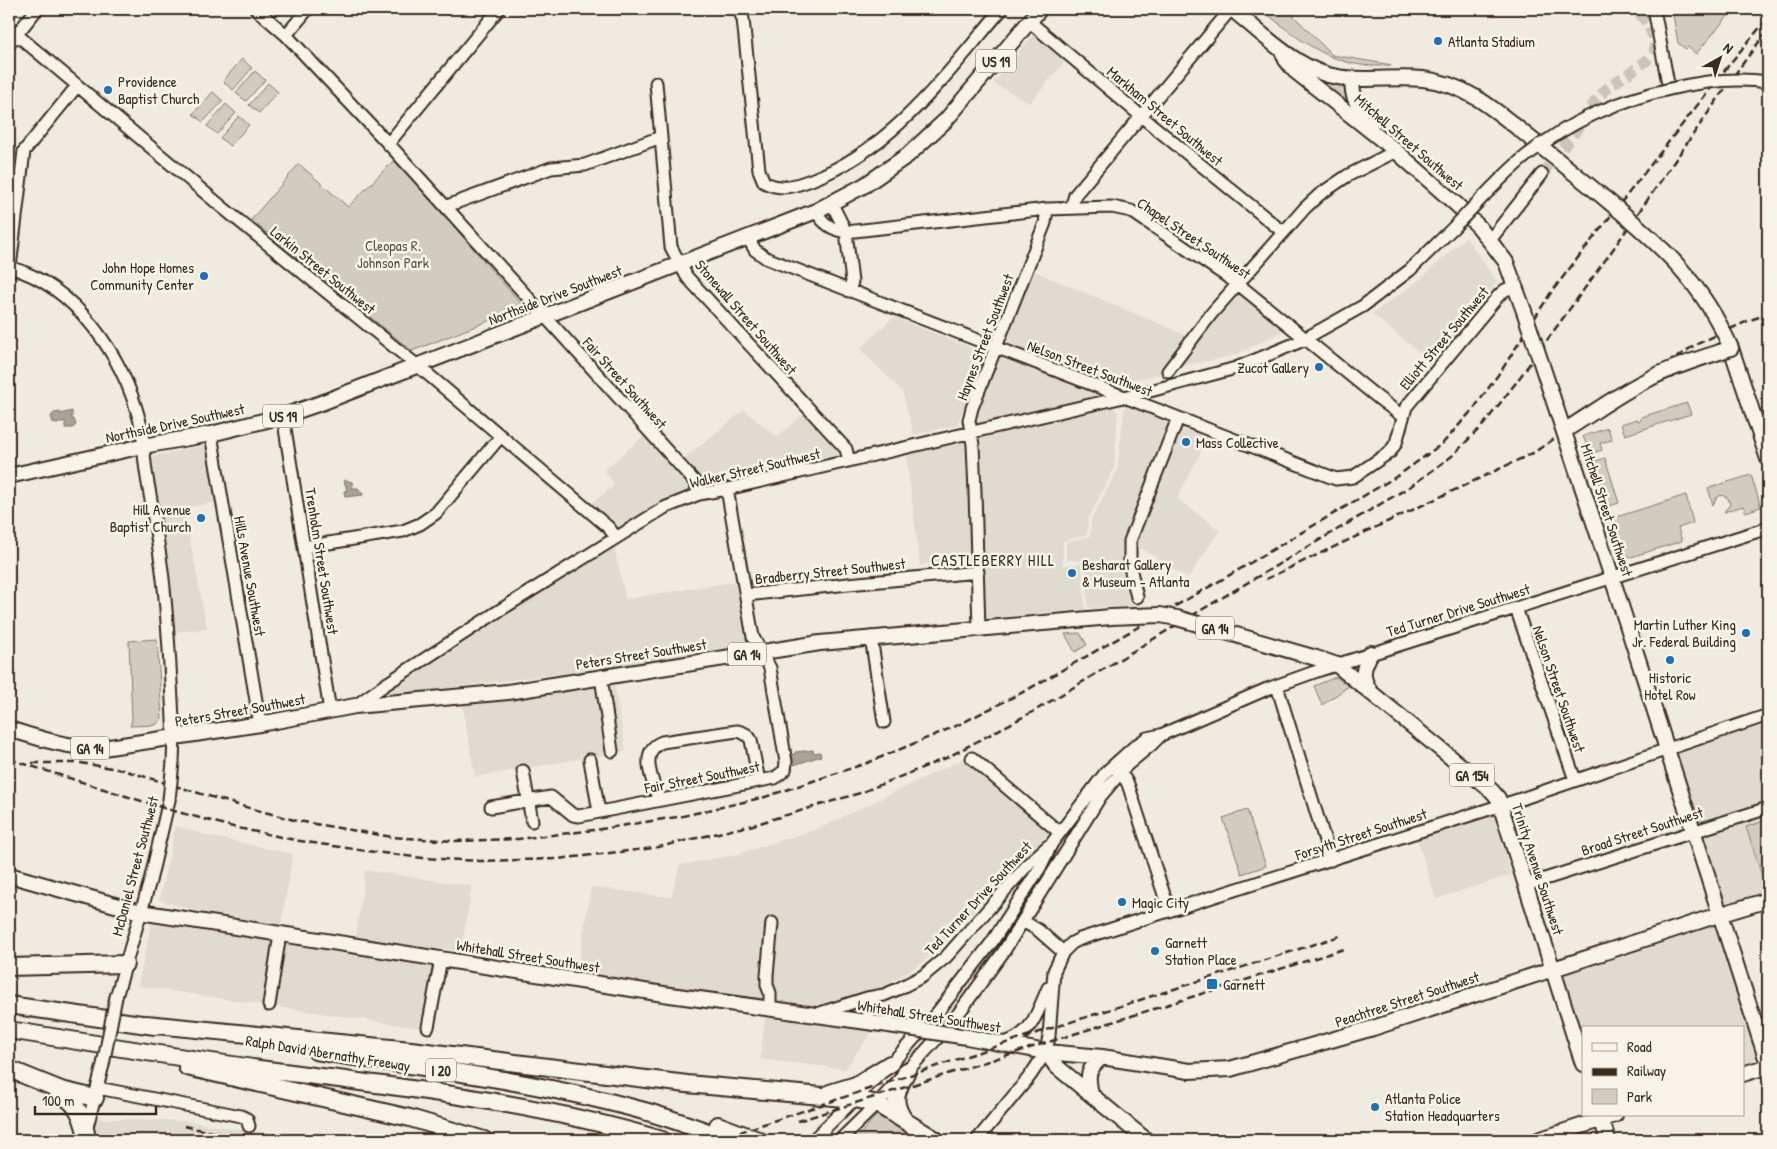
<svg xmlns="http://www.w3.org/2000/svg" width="1777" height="1149" font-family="'Patrick Hand',sans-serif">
  <rect width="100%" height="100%" fill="#efebe0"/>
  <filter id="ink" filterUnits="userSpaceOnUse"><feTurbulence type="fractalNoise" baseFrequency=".02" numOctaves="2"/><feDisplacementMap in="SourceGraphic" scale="10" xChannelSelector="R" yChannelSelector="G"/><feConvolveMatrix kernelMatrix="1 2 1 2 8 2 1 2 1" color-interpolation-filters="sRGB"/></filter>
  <g filter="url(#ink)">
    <path fill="#e0dbd0" d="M1035 33 1066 60 1030 103 993 83Z
      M1466 237 1497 282 1432 363 1372 314 1418 281Z
      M1031 270 1172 329 1185 335 1160 374 1109 385 1001 343Z
      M1237 292 1284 330 1240 353 1223 358 1181 366 1179 363Z
      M893 317 984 353 957 425 914 435 902 391 860 349Z
      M997 354 1091 390 1118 412 1114 468 1088 519 1087 535 1063 541V565L1082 564 1085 610 986 618 975 415Z
      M1127 403 1173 423 1209 436 1177 499 1220 530 1188 578 1135 544 1127 565 1136 606 1088 608 1086 561 1066 560V542L1090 536 1091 520 1117 471 1124 411Z
      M744 410 777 437 807 411 843 451 839 455 772 468 711 478 618 528 592 503 615 485 604 470 644 436 672 468Z
      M968 440 971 559 920 565 906 454Z
      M209 444 219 502 184 508 207 629 172 632 161 527 151 457Z
      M614 547 626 599 738 581 749 648 662 661 399 694 379 693Z
      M613 678 626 751 475 777 462 702Z
      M1768 724V895L1726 910 1675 751Z
      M963 759 1050 832 959 927 923 962 889 984 882 1005 874 1018 764 1004 577 971 591 887 671 897 680 865 735 855 820 828Z
      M1494 814 1511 875 1436 899 1417 839Z
      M176 826 210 836 293 854 281 925 197 911 159 900Z
      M365 870 472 886 461 951 437 948 420 1028 138 986 151 924 354 952Z
      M1714 924 1759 1059 1743 1064V1028H1583V1045L1560 972 1673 935 1674 937V935Z
      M766 1011 874 1029 845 1069 760 1059Z
      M91 1118 186 1121 241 1130 330 1140H83Z"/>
    <path fill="#d1cbc0" stroke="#867a6f" d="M1261 9H1287L1332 55 1392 65C1337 72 1300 41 1261 9Z
      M1672 9H1734L1696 54 1688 47 1686 49 1678 43Z
      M242 59 252 68 233 90 223 81Z
      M255 71 265 80 246 101 236 93Z
      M1313 78 1343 86 1351 104 1349 105 1312 79Z
      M268 83 278 92 259 113 249 105Z
      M213 92 223 101 203 122 193 114Z
      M226 104 236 113 217 134 207 126Z
      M239 116 249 125 230 146 220 138Z
      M395 159 524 307 412 351 251 220 299 164 348 207Z
      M1687 403 1691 414 1625 435 1621 424 1637 419 1638 421 1641 420V417Z
      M1608 428 1612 440 1600 443 1602 450 1590 454 1583 436Z
      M1605 458 1619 503 1606 507 1592 462Z
      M1751 475 1761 507 1746 512 1743 506 1724 512 1730 504 1728 498 1722 495 1717 497 1713 505 1708 488Z
      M1686 495 1693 523 1678 528 1682 541 1628 558 1626 552 1621 553 1610 519Z
      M1080 633 1087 645 1075 652 1065 634Z
      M157 639 162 718 156 725 130 726 132 720 129 641Z
      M1336 677 1349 686 1322 705 1314 686Z
      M1247 810 1266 866 1242 874 1223 818Z
      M1768 820V887L1766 888 1746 827Z
      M879 1115H881L924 1140H855L876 1116Z"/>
    <path fill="#aaa296" stroke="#7e7266" d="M72 411V419H74L76 425 73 428H65V421L57 424 53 423 51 416 54 413 60 412V414Z
      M346 480 352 482 353 488H358L363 494V495L345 497 344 491 347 490 344 481Z
      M813 750 814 753 820 752 821 756 794 765 792 755 795 754V752Z"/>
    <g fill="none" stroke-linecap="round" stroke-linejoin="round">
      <path stroke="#cbc4b9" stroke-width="11" stroke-dasharray="11 5.5" stroke-linecap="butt" d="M1542 174C1552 161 1563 148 1573 135 1585 118 1594 99 1610 86 1620 78 1652 61 1654 50 1658 37 1644 19 1636 9"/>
      <g stroke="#3b2a1e" stroke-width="15">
        <path id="minor" d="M256 9 286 35 397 153 695 482 699 494
          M737 9 740 12 743 19 759 170 764 182C780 191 795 186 811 180 893 149 947 73 1002 9
          M1654 9 1669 89
          M1030 22 1141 116 1283 232
          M9 28 222 207 430 376 608 527 616 537
          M286 35 308 9
          M9 44 37 9
          M656 83 671 247 687 277 846 449 849 461
          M388 144 499 9
          M832 204 846 232 852 282 849 291
          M447 206 551 168 585 165 661 137
          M1071 208 1075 195 1231 9
          M816 211C823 224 832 230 846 232L1047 209 1112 207 1131 211 1238 284 1377 397 1402 416
          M748 238 755 250 766 258 1336 479 1353 477 1390 452 1396 443 1406 407 1499 295 1505 290 1516 286
          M1490 240 1542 174
          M9 267C76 286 123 356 140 422 144 435 143 449 145 463 146 475 149 488 151 500 155 526 160 552 163 579 169 631 171 685 174 737L173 762
          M10 267 24 151 77 86
          M1168 371 1212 313 1305 208 1319 195 1347 176 1396 151
          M283 416 330 711
          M211 434 260 724
          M304 547 403 531 420 524 436 513 501 436
          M746 595 848 584 978 572
          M1137 597 1130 567V541L1178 418
          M1516 608 1575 780
          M979 628 975 492 973 445 969 420 972 408 992 357 1045 223 1047 209
          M871 637 884 722
          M601 677 612 751
          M1277 686 1331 860
          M355 706 386 684 497 612 664 508 699 494 727 489 1154 390 1236 368 1299 342 1363 306 1410 270 1453 228
          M972 758 1059 832
          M590 760 599 812
          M1114 768 1125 779 1128 784 1169 910
          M523 771 532 821
          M659 800C653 782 638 751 662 742L737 731C743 732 748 734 751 740L759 781
          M491 807 551 797 573 815 579 816 775 778 785 770 786 762 770 668 753 637 727 489
          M1526 885 1768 808
          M1023 921 1038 930 1063 952
          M116 997 150 881 169 800
          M269 1005 280 934
          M770 1009V993L767 985V975L772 923
          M817 1014 867 998 884 995 898 989 923 976 946 957 1030 862 1048 846
          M868 1022 869 1012 877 996
          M428 1027 441 959
          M1003 1043C1032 1036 1037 1013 1048 988
          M98 1088 241 1116 247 1119 249 1126
          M86 1131 103 1065
          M813 1140 901 1053 937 1013 992 942 1041 866 1052 843 1106 772 1135 746 1147 738 1161 735 1267 689 1320 670 1768 528
          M840 1140 877 1104 953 1021 1004 951 1100 797 1127 765 1151 745 1161 735
          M977 1140 1030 1076 1046 1052 1049 1036 1054 971 1063 952 1072 943 1080 939 1521 799 1768 715"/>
      </g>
      <g stroke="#3b2a1e" stroke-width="18">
        <path id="major" d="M1232 9C1260 32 1293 65 1328 75 1360 83 1391 76 1423 79 1471 84 1504 118 1540 146
          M1282 51 1286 60 1295 71 1396 151 1457 205 1479 227 1506 262 1524 311
          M1352 79C1352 101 1358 107 1374 121
          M1731 348 1768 459
          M9 476 143 446 211 434 283 416 321 403 816 211 865 185 908 155 945 121 1040 9
          M1606 559 1768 1064
          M1316 658 1337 665 1492 791 1498 798 1583 1064
          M1369 689C1360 675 1364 666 1371 653
          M9 729C41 739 68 748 103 748L260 724 355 706 508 692 820 643 1111 617
          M9 875 140 912 670 995 889 1025
          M967 1037 1046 1052 1102 1057 1189 1071 1230 1069 1373 1028 1712 917 1768 900
          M1046 1052 1056 1066 1146 1140
          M1743 1074 1768 1066
          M1091 1094C1087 1075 1087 1070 1102 1057
          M1600 1115 1608 1140
          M1538 1140 1615 1115"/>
      </g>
      <g stroke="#3b2a1e" stroke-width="20">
        <path id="highway" d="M9 967 125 964
          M9 1005 155 1026
          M146 1024 411 1050 687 1084 856 1099 877 1104 936 1140
          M9 1030C95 1044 181 1058 267 1070 400 1087 534 1102 662 1140
          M316 1051C425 1068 537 1081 644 1111 673 1119 702 1130 730 1140
          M187 1067 410 1118 484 1140
          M9 1069 61 1090 95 1098
          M58 1092C77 1104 81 1112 86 1133
          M830 1093 856 1085 890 1064
          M905 1121C890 1101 897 1090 907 1071
          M718 1125 758 1140"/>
      </g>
      <use href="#minor" stroke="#f7f3e8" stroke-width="11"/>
      <use href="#major" stroke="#f7f3e8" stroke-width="14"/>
      <use href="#highway" stroke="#f7f3e8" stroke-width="16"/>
      <path stroke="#3b2a1e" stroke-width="2.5" stroke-dasharray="8 4" stroke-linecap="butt" d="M1266 579 1533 453 1695 345 1750 320 1768 314
        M9 759 167 809 233 827 300 841 367 851 423 858 480 861 557 859 654 848 753 825 860 793 946 758 1036 710 1198 612 1411 486 1452 456 1484 424 1515 384 1609 255 1738 70 1768 30
        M32 763H81L123 770 238 805 298 821 392 837 455 841 518 839 595 830 683 816 765 797 867 763 956 726 1027 690 1223 579 1399 475 1443 443 1475 407 1503 368 1550 294 1573 264 1732 61 1768 18
        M798 1121 1344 949
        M184 1126 247 1140
        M716 1140 1024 1037 1340 936"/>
      <g stroke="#3b2a1e" stroke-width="15" stroke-linecap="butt">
        <path id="minor-bridge" d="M1453 228C1477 204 1500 177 1526 156 1570 121 1616 101 1670 89 1703 81 1735 77 1768 82
          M169 800 173 762
          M103 1065 116 997"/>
      </g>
      <g stroke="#3b2a1e" stroke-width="18" stroke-linecap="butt">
        <path id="major-bridge" d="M1540 146C1563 164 1585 182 1608 201 1662 246 1702 282 1731 348 1703 358 1673 366 1647 380 1618 394 1592 414 1564 431
          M1524 311 1606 559
          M1111 617 1160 615 1177 618 1316 658
          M889 1025 967 1037"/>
      </g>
      <use href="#minor-bridge" stroke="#f7f3e8" stroke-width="11"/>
      <use href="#major-bridge" stroke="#f7f3e8" stroke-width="14"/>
    </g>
  </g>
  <g fill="#1f6fb2" stroke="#f7f3e8" stroke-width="2">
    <circle cx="1438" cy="41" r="5"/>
    <circle cx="108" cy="90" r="5"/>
    <circle cx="204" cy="276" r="5"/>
    <circle cx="1319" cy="367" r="5"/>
    <circle cx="1186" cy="442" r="5"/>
    <circle cx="201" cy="518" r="5"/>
    <circle cx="1072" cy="573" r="5"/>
    <circle cx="1746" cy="633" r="5"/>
    <circle cx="1670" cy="660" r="5"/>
    <circle cx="1122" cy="902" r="5"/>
    <circle cx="1155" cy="951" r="5"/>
    <rect x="1206" y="978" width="12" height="12" rx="2.5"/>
    <circle cx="1375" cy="1107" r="5"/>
  </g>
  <g text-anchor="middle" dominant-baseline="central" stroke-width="5" stroke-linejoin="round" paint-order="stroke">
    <g fill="#f7f3e8" stroke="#73665b" stroke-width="1">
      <rect x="976" y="49.5" width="40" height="23" rx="4"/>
      <rect x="263" y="404.5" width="40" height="23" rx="4"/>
      <rect x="1196" y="616.5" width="38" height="23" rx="4"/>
      <rect x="728" y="642.5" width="38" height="23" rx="4"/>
      <rect x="71" y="736.5" width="38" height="23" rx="4"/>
      <rect x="1449.5" y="763.5" width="45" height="23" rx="4"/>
      <rect x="426" y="1058.5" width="30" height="23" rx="4"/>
    </g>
    <g font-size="14" font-weight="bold" fill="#3b2a1e">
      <text x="996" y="61">US 19</text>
      <text x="283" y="416">US 19</text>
      <text x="1215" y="628">GA 14</text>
      <text x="747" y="654">GA 14</text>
      <text x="90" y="748">GA 14</text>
      <text x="1472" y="775">GA 154</text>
      <text x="441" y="1070">I 20</text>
    </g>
    <g font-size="15" fill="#3b2a1e" stroke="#f7f3e8" text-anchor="start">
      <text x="1448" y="41">Atlanta Stadium</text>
      <text x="118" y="81">Providence<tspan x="118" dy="17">Baptist Church</tspan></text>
      <text x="194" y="267" text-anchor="end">John Hope Homes<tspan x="194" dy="17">Community Center</tspan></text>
      <text x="1309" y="367" text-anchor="end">Zucot Gallery</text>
      <text x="1196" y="442">Mass Collective</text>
      <text x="191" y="509" text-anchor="end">Hill Avenue<tspan x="191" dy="17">Baptist Church</tspan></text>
      <text x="1082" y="564">Besharat Gallery<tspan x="1082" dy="17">&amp; Museum - Atlanta</tspan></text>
      <text x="1736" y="624" text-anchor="end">Martin Luther King<tspan x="1736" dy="17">Jr. Federal Building</tspan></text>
      <text x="1670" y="677" text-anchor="middle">Historic<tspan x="1670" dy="17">Hotel Row</tspan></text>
      <text x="1132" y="902">Magic City</text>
      <text x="1165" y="942">Garnett<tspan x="1165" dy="17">Station Place</tspan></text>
      <text x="1223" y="984">Garnett</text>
      <text x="1385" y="1098">Atlanta Police<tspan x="1385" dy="17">Station Headquarters</tspan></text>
    </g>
    <g font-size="15" fill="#3b2a1e" stroke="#f7f3e8">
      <text transform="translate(1165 116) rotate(40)">Markham Street Southwest</text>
      <text transform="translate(1409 142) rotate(41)">Mitchell Street Southwest</text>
      <text transform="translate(1194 238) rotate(34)">Chapel Street Southwest</text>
      <text transform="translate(323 270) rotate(39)">Larkin Street Southwest</text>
      <text transform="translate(555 295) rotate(-21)">Northside Drive Southwest</text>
      <text transform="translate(746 317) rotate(49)">Stonewall Street Southwest</text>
      <text transform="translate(985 337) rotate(-69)">Haynes Street Southwest</text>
      <text transform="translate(1444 338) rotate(-50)">Elliott Street Southwest</text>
      <text transform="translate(1090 368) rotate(21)">Nelson Street Southwest</text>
      <text transform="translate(625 383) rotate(48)">Fair Street Southwest</text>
      <text transform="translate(175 423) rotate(-12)">Northside Drive Southwest</text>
      <text transform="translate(755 468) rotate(-13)">Walker Street Southwest</text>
      <text transform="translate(1607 510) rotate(72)">Mitchell Street Southwest</text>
      <text transform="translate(322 561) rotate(81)">Trenholm Street Southwest</text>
      <text transform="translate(830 571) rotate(-6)">Bradberry Street Southwest</text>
      <text transform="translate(250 576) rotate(80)">Hills Avenue Southwest</text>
      <text transform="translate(1458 610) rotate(-17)">Ted Turner Drive Southwest</text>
      <text transform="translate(641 654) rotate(-9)">Peters Street Southwest</text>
      <text transform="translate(1559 689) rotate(71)">Nelson Street Southwest</text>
      <text transform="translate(240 710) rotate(-10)">Peters Street Southwest</text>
      <text transform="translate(702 777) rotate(-11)">Fair Street Southwest</text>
      <text transform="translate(1642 831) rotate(-18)">Broad Street Southwest</text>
      <text transform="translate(1361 834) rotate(-18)">Forsyth Street Southwest</text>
      <text transform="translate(135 866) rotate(-75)">McDaniel Street Southwest</text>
      <text transform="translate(1538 869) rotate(72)">Trinity Avenue Southwest</text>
      <text transform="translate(978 898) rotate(-47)">Ted Turner Drive Southwest</text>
      <text transform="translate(528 956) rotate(9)">Whitehall Street Southwest</text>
      <text transform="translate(1407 999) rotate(-18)">Peachtree Street Southwest</text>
      <text transform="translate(929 1016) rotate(9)">Whitehall Street Southwest</text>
      <text transform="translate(328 1053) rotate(9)">Ralph David Abernathy Freeway</text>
    </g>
    <g font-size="15" fill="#605246" stroke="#f7f3e8">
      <text x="393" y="245">Cleopas R.<tspan x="393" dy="17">Johnson Park</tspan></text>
    </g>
    <g font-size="16" letter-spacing="1" fill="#3b2a1e" stroke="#f7f3e8">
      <text x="993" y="560">CASTLEBERRY HILL</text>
    </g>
  </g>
  <rect width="1777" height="1149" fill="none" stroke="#f7f3e8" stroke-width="30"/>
  <rect x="15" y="15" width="1747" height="1119" fill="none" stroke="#3b2a1e" stroke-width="2" filter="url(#ink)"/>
  <rect x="1582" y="1026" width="162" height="90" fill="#f7f3e8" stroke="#aca397"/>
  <rect x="1592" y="1043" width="25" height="8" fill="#f7f3e8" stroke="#aca397"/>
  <text x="1627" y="1052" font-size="15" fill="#3b2a1e">Road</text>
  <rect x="1592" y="1068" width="25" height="8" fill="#3b2a1e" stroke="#aca397"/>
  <text x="1627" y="1076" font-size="15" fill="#3b2a1e">Railway</text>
  <rect x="1592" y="1089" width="25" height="15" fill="#d1cbc0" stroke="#aca397"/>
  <text x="1627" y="1102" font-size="15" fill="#3b2a1e">Park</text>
  <g transform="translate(1720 58) rotate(39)" stroke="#f7f3e8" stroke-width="4" paint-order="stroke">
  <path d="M0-4L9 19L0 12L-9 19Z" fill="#3b2a1e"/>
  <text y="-8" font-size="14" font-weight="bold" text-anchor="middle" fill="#3b2a1e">N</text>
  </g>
  <path d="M35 1106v8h121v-8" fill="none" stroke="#3b2a1e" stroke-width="2.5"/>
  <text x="42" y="1106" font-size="15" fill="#3b2a1e" stroke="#f7f3e8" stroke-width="4" paint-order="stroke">100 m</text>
</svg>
